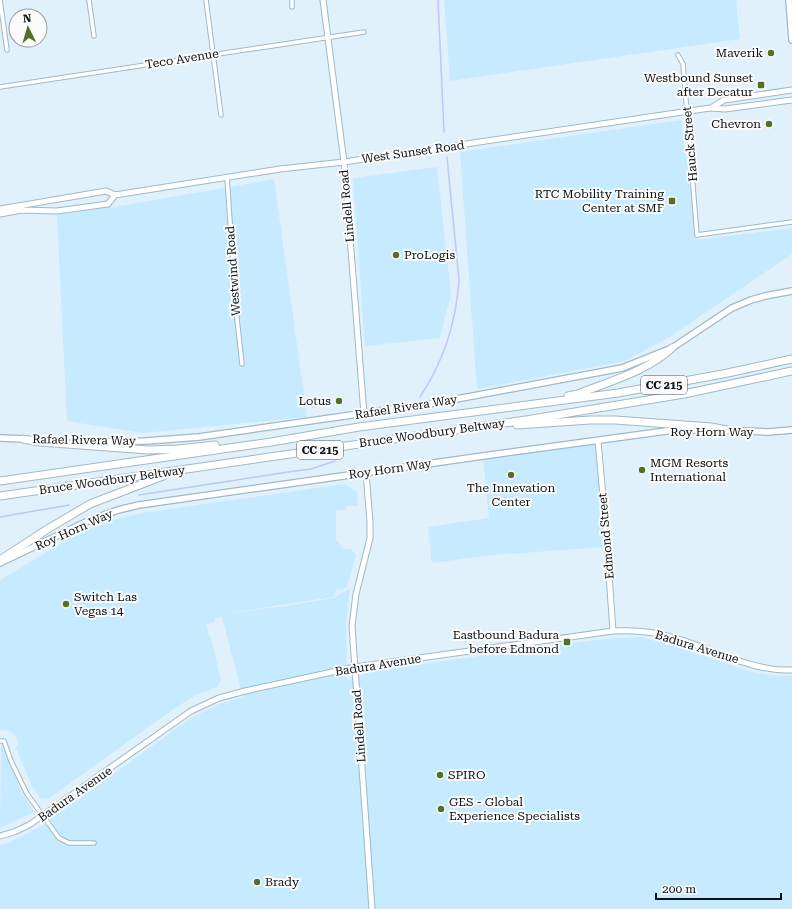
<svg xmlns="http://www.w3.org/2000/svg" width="792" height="909" font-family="'Roboto Serif',serif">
  <rect width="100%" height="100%" fill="#e0f1fb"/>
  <path fill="#c6eaff" d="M444 0H736L740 39 450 81Z
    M681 120 698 240 792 228V254L668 338 625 361 477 389 460 152Z
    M437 167 451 294 440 338 365 346 353 178Z
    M274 179 307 417 142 433 67 421 57 215 114 207Z
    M598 441 604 547 493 555 432 563 428 527 489 518 483 456Z
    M345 484 357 492 358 506H346V510H336V540L344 549H351L356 555 347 587 342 590 336 589 333 597 222 614 285 606 334 598 350 588 346 624 347 680 372 671 602 639 641 637 670 644 748 671 770 675 792 676V909H0V845L6 844 41 826 191 718 219 704 243 697 222 617 215 618V622L206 624 209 636 211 638 221 680 217 687 196 695 175 708 48 799 40 798 32 786 16 748 18 743 16 736 10 731 0 730V580L74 536 94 527 111 520 142 513Z
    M1 744 5 752 22 793 34 812 0 828Z"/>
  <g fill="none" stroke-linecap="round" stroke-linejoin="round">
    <path stroke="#bcc7fa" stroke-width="1.5" d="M438 0 444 132
      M420 397C444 361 456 324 459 280L447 157
      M139 495 295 471 311 469 335 461
      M0 517 69 505"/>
    <g stroke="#9eb9c8" stroke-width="5.5">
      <path id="street" d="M0 0 7 50
        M89 0 94 36
        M206 0 221 115
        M292 0V7
        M678 55 683 64 697 235 792 222
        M0 87 364 32
        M227 177 236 310 242 364
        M0 741H4L11 761 27 794 59 838 69 843H94"/>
    </g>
    <g stroke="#9eb9c8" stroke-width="7">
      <path id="secondary" d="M323 0 344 162 364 414
        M711 108 724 100 792 90
        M0 209 106 191 115 195 280 169 344 162 710 108 725 109 792 100
        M0 214 22 210 57 211 108 204 115 195
        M598 441 605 518 613 631
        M366 473 370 522V538L356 594 352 626 372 909
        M0 836 14 832 29 825 191 711 219 698 245 691 355 667 613 631C633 630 652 631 671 637 710 647 751 672 792 670"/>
    </g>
    <g stroke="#9eb9c8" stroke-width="8">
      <path id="primary" d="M789 0 792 40
        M725 430 768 432 792 430
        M0 438 26 439
        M83 442 146 441 199 437 435 403 622 368 672 348 732 308 751 300 765 296 792 291
        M0 563 90 520 118 510 139 505 483 456 666 431 687 430H708"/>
    </g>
    <g stroke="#9eb9c8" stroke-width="9">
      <path id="highway" d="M568 396 578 394C610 381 646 372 672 348
        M517 425 590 420H615L711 427 727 430
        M23 439 40 442 148 450 178 449 215 445
        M0 481 271 442 359 427 618 393 723 374 792 359
        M0 496 526 420 684 394 792 371
        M0 560 46 530 90 504 163 476"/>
    </g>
    <use href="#street" stroke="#fff" stroke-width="3.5"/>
    <use href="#secondary" stroke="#fff" stroke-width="5"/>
    <use href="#primary" stroke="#fff" stroke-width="5.5"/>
    <use href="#highway" stroke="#fff" stroke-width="7"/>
  </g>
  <g fill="#547024" stroke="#fbfbfb" stroke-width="1.5">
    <circle cx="771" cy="53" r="4"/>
    <rect x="757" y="81" width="8" height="8" rx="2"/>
    <circle cx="769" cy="124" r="4"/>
    <rect x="668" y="197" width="8" height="8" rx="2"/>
    <circle cx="396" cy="255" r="4"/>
    <circle cx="339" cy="401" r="4"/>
    <circle cx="642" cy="470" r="4"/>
    <circle cx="511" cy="475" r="4"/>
    <circle cx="66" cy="604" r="4"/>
    <rect x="563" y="638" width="8" height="8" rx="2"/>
    <circle cx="440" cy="775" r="4"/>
    <circle cx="441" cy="809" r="4"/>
    <circle cx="257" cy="882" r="4"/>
  </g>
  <g text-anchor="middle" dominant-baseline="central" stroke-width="4" stroke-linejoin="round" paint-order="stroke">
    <g fill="#fbfbfb" stroke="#51575b" stroke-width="1">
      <rect x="641" y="376" width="46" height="18" rx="3"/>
      <rect x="297" y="441" width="46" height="18" rx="3"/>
    </g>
    <g font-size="11" font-weight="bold" fill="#081117">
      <text x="664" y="385">CC 215</text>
      <text x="320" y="450">CC 215</text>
    </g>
    <g font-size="12" fill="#081117" stroke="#fbfbfb" text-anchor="end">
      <text x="763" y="53">Maverik</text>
      <text x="753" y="78">Westbound Sunset<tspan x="753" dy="14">after Decatur</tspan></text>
      <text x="761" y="124">Chevron</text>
      <text x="664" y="194">RTC Mobility Training<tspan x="664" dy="14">Center at SMF</tspan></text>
      <text x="404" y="255" text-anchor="start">ProLogis</text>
      <text x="331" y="401">Lotus</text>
      <text x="650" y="463" text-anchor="start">MGM Resorts<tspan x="650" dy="14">International</tspan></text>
      <text x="511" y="488" text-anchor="middle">The Innevation<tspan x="511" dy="14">Center</tspan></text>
      <text x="74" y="597" text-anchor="start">Switch Las<tspan x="74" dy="14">Vegas 14</tspan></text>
      <text x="559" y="635">Eastbound Badura<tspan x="559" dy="14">before Edmond</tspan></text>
      <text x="448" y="775" text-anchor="start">SPIRO</text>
      <text x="449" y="802" text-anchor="start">GES - Global<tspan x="449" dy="14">Experience Specialists</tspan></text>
      <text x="265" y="882" text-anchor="start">Brady</text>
    </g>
    <g font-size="12" fill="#081117" stroke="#fbfbfb">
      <text transform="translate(182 59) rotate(-9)">Teco Avenue</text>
      <text transform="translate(690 144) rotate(-95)">Hauck Street</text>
      <text transform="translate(413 152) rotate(-8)">West Sunset Road</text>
      <text transform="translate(347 206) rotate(-95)">Lindell Road</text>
      <text transform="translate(233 271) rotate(-94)">Westwind Road</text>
      <text transform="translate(406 407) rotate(-9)">Rafael Rivera Way</text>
      <text x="712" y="432">Roy Horn Way</text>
      <text transform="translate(432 433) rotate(-8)">Bruce Woodbury Beltway</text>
      <text transform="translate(84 440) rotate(1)">Rafael Rivera Way</text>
      <text transform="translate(390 469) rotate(-8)">Roy Horn Way</text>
      <text transform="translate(112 480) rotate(-8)">Bruce Woodbury Beltway</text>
      <text transform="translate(74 530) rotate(-24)">Roy Horn Way</text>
      <text transform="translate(606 536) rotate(-95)">Edmond Street</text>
      <text transform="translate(697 647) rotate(17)">Badura Avenue</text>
      <text transform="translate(378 665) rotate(-9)">Badura Avenue</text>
      <text transform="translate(359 726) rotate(-94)">Lindell Road</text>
      <text transform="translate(75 794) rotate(-35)">Badura Avenue</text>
    </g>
  </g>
  <g transform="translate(28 28) rotate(355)"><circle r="19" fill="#fbfbfb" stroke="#9a9da0"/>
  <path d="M0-3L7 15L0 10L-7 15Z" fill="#547024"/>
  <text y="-6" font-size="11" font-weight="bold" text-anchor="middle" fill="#081117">N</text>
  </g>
  <path d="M656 893v6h125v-6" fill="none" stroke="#081117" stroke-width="2"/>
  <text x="662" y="893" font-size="12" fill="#081117" stroke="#fbfbfb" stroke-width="3" paint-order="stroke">200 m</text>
</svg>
